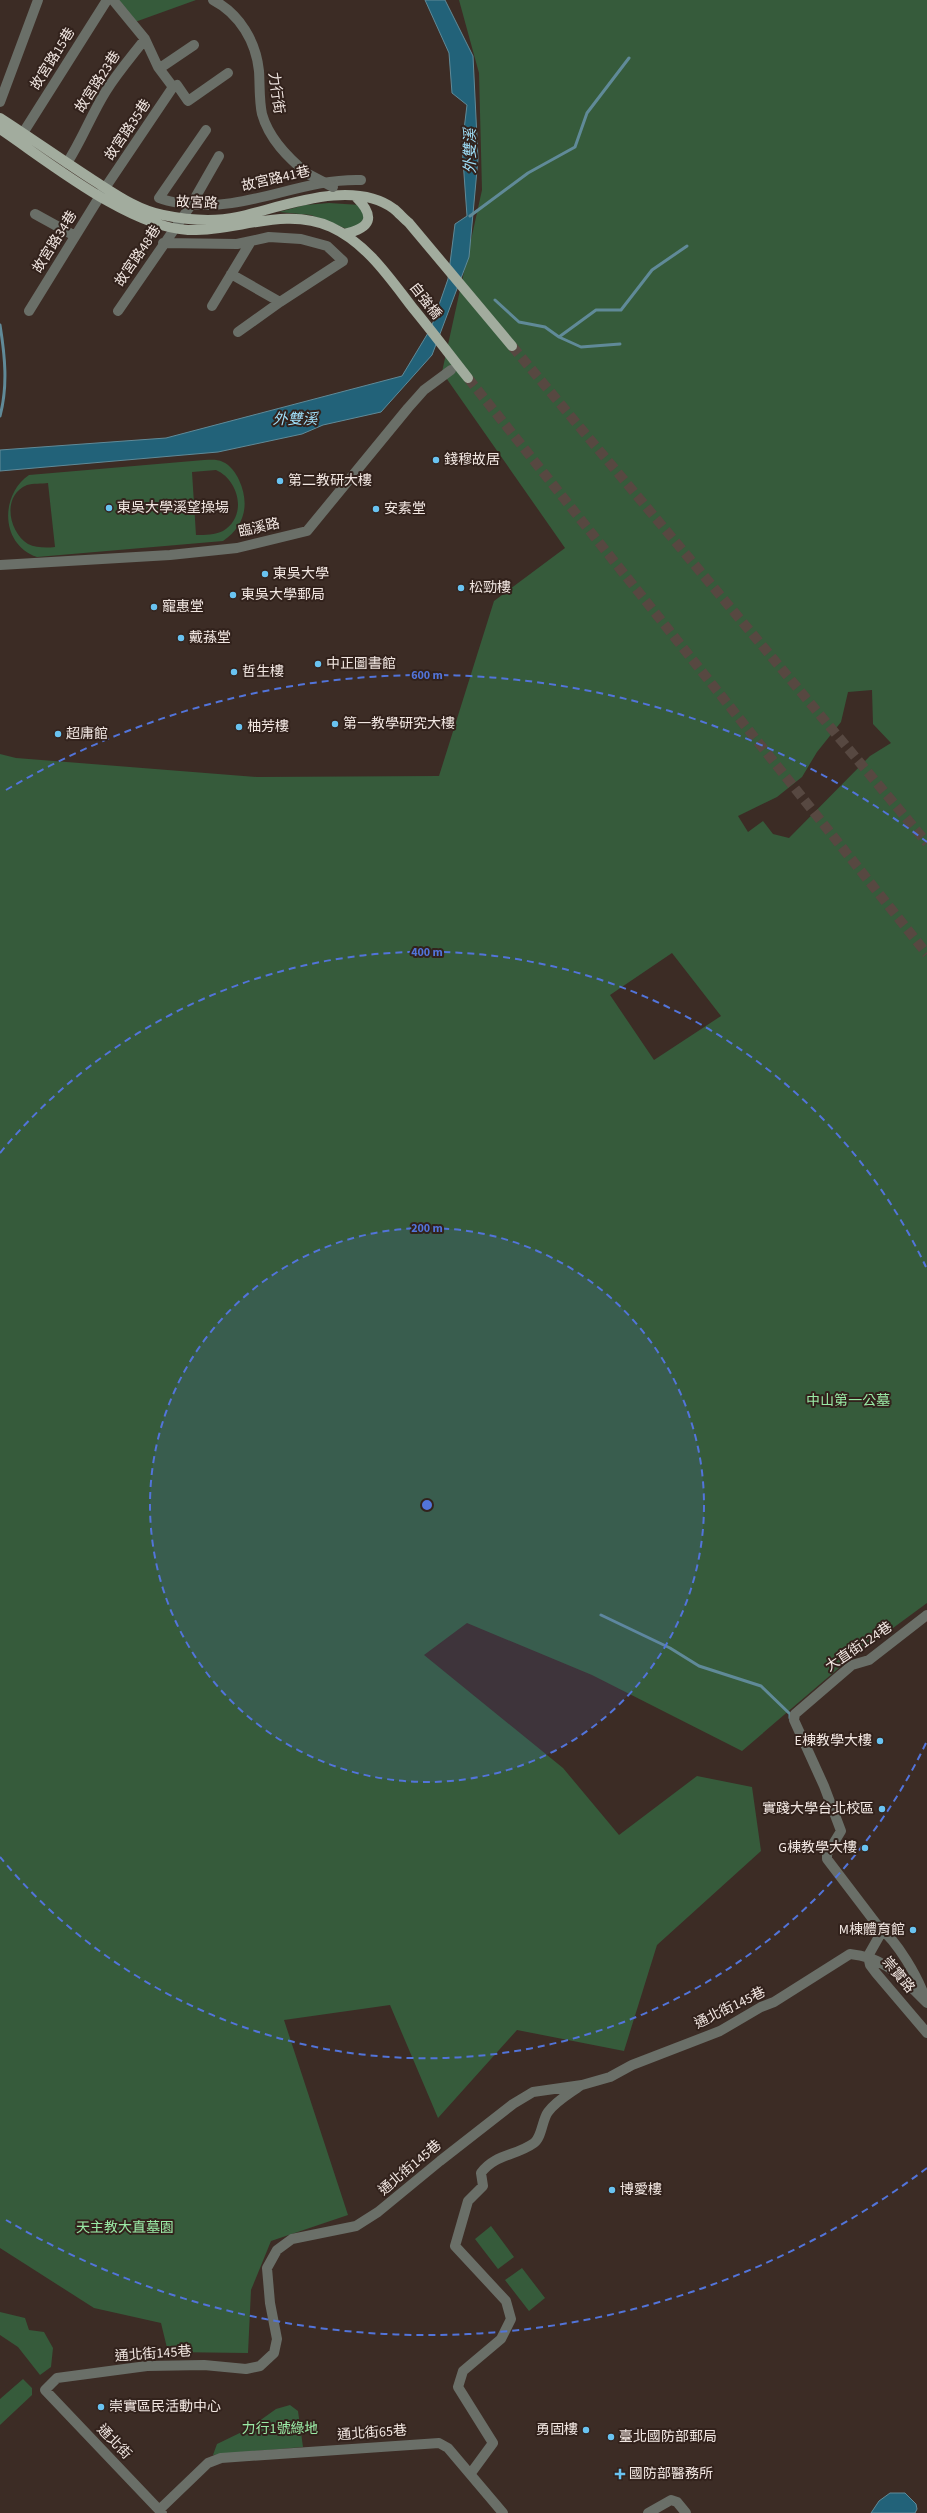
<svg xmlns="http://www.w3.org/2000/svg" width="927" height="2513" font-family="'Source Sans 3','Noto Sans TC',sans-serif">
  <rect width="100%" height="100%" fill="#3c2c25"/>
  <path fill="#365b3b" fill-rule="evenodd" d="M116 0H196L135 22Z
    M459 0H927V1603L840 1667 742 1751 592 1675 467 1623 424 1655 563 1768 619 1835 697 1776 752 1787 761 1851 657 1945 624 2051 517 2030 438 2118 390 2005 284 2020 348 2215 271 2241 251 2290 248 2353 168 2352 161 2323 94 2308 0 2248V754L16 758 257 777 439 776 494 601 565 548 442 372 482 190 479 73ZM872 690 873 724 891 743 870 756 789 838 773 834 763 821 748 832 738 816 777 797 802 777 817 752 841 722 848 692ZM672 953 721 1016 654 1060 610 995Z
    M329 203 360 205 365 215 360 225 347 229 311 215 279 212 305 205Z
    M204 460C211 460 217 459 223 462 230 465 236 473 239 480 250 504 245 526 223 541L37 557C0 544 0 495 29 475ZM216 470C239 480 248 516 223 531 215 535 205 535 196 535L192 472ZM48 483 55 547C47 548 36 548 28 544 9 532 1 496 27 485 33 483 42 484 48 483Z
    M491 2226 514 2257 498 2269 475 2239Z
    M522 2268 545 2298 529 2311 505 2280Z
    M0 2312 25 2318 29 2330 44 2332 53 2348 51 2367 40 2375 18 2347 0 2335Z
    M23 2379 32 2388V2395L0 2425V2399Z
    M290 2405 298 2411 303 2447 213 2455 217 2444 248 2429 276 2409Z"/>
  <path fill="#226279" stroke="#608a98" d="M425 0H445L473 56 478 159 469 257 432 355 381 412 323 425 302 434 218 452 0 471V450L166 438 402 376 431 328 448 279 455 224 467 216 462 146 467 105 452 93 449 53Z
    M890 2493H905L916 2504 917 2509 915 2513H871L879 2501Z"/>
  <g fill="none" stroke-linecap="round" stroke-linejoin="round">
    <path stroke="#608a98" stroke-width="3" d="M470 216 528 173 575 147 587 113 629 58
      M495 300 519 322 545 327 559 337 596 310H621L652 270 687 246
      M0 325C5 356 8 386 0 416
      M559 337 581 347 620 344
      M601 1615 670 1648 699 1666 761 1686 790 1714V1718"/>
    <path stroke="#574841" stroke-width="10" stroke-dasharray="10 5" stroke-linecap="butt" d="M512 346 927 843
      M468 378 927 954"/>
    <path stroke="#6a6f68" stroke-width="10" d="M113 0 145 39 158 67 173 87
      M213 0C240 14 256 42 259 71 260 86 259 100 262 114 269 139 288 158 308 174
      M160 68 194 45
      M173 87 177 85 188 101 228 73
      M0 102 38 0
      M206 130 159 198C166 201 173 202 180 203 244 214 299 178 361 180
      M23 133 107 0
      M67 163C82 140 91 115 106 91 118 72 132 56 145 39
      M35 214 75 236
      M163 243 237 244 269 237 301 239 327 246 343 261 280 302 238 332
      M231 274 280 302
      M212 306 250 243
      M29 311 105 188 173 87
      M118 311 191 205 219 156
      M0 565 170 555 237 548 307 531 408 408 424 390 451 370
      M878 1926C898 1942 918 1977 926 2000
      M868 1956 881 1933 878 1926 827 1859V1854L841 1831 824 1786 794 1720 795 1714 852 1665 869 1660 927 1615
      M868 1956 870 1965 876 1973 927 2033
      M471 2473 493 2443 458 2387 463 2371 501 2339 511 2319 506 2301 455 2246 468 2201 483 2186 481 2173C495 2154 516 2156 534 2143 542 2137 542 2120 548 2112 556 2101 569 2094 580 2086
      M159 2510 208 2463 221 2458 439 2443 448 2448 503 2513
      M162 2513 45 2390 57 2378 147 2366 204 2365 246 2369 260 2366 274 2353 277 2339 270 2303 267 2268 277 2250 292 2239 356 2226 378 2212 440 2161 513 2104 533 2092 582 2085 610 2077 632 2065 720 2031 761 2007 774 2002 850 1954C888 1958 901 1978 927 2003
      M648 2513 671 2500 677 2502 686 2513"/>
    <path stroke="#a2ac9e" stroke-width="10" d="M0 118C31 138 62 160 93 180 115 194 137 210 163 215 187 220 214 222 238 217 283 207 352 178 394 209 399 213 404 219 409 223L512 346
      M0 129C49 162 129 227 188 230 235 232 285 206 331 227 366 243 389 277 412 307 431 330 449 354 468 378
      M344 234C371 228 376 217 356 197"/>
    <path stroke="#6a6f68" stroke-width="10" d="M308 174 333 187"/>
  </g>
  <circle cx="427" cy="1505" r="277" fill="#5274da" fill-opacity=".12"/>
  <g fill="none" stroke="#5274da" stroke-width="2" stroke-dasharray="7 5">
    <circle cx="427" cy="1505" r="277"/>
    <path d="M926 1743A553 553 0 0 1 0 1857M0 1153A553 553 0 0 1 926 1267"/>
    <path d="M927 2168A830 830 0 0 1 6 2220M6 790A830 830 0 0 1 927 842"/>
  </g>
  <g fill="#69c3f1" stroke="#32221c" stroke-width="1.5">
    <circle cx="436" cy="460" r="4"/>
    <circle cx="280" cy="481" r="4"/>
    <circle cx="109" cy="508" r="4"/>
    <circle cx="376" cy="509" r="4"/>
    <circle cx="265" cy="574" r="4"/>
    <circle cx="461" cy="588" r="4"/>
    <circle cx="233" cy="595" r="4"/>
    <circle cx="154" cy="607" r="4"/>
    <circle cx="181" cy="638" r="4"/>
    <circle cx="318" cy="664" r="4"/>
    <circle cx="234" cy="672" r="4"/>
    <circle cx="335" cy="724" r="4"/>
    <circle cx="239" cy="727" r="4"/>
    <circle cx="58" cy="734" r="4"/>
    <circle cx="880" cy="1741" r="4"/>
    <circle cx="882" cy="1809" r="4"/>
    <circle cx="865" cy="1848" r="4"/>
    <circle cx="913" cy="1930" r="4"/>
    <circle cx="612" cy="2190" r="4"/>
    <circle cx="101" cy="2407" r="4"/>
    <circle cx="586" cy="2430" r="4"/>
    <circle cx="611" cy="2437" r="4"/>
    <path d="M618 2468h4v4h4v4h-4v4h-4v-4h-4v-4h4z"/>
  </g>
  <g text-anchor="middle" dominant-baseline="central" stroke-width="4" stroke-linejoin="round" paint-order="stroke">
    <g font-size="14" fill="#f2e7e2" stroke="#32221c">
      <text transform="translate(53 59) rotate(-58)">故宮路15巷</text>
      <text transform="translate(98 82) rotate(-57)">故宮路23巷</text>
      <text transform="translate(276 93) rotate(82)">力行街</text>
      <text transform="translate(128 130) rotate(-56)">故宮路35巷</text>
      <text transform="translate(276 179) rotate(-13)">故宮路41巷</text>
      <text transform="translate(197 203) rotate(2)">故宮路</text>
      <text transform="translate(55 242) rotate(-58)">故宮路34巷</text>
      <text transform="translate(138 256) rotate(-56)">故宮路48巷</text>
      <text transform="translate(425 301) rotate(52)">自強橋</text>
      <text transform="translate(259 528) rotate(-13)">臨溪路</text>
      <text transform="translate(859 1647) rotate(-34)">大直街124巷</text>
      <text transform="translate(898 1975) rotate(50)">崇實路</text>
      <text transform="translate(730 2008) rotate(-26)">通北街145巷</text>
      <text transform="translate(410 2168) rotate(-40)">通北街145巷</text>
      <text transform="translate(153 2354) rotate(-4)">通北街145巷</text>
      <text transform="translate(372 2433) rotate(-4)">通北街65巷</text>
      <text transform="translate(114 2442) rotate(46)">通北街</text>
    </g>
    <g font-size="14" fill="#f2e7e2" stroke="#32221c" text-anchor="start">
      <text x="444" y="460">錢穆故居</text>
      <text x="288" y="481">第二教研大樓</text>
      <text x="117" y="508">東吳大學溪望操場</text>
      <text x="384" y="509">安素堂</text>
      <text x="273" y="574">東吳大學</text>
      <text x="469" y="588">松勁樓</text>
      <text x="241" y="595">東吳大學郵局</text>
      <text x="162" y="607">寵惠堂</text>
      <text x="189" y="638">戴蓀堂</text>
      <text x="326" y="664">中正圖書館</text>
      <text x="242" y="672">哲生樓</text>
      <text x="343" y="724">第一教學研究大樓</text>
      <text x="247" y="727">柚芳樓</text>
      <text x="66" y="734">超庸館</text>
      <text x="872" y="1741" text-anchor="end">E棟教學大樓</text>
      <text x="874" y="1809" text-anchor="end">實踐大學台北校區</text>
      <text x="857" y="1848" text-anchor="end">G棟教學大樓</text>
      <text x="905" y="1930" text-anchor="end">M棟體育館</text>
      <text x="620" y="2190">博愛樓</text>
      <text x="109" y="2407">崇實區民活動中心</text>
      <text x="578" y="2430" text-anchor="end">勇固樓</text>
      <text x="619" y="2437">臺北國防部郵局</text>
      <text x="629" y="2474">國防部醫務所</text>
    </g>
    <g font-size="14" fill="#9aeaa5" stroke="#32221c">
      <text x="848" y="1401">中山第一公墓</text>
      <text x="125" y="2228">天主教大直墓園</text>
      <text x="280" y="2429">力行1號綠地</text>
    </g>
    <g font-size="15" font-style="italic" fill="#9eddf7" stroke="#32221c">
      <text transform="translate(470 151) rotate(-90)">外雙溪</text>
      <text x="295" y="419">外雙溪</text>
    </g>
  </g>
  <circle cx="427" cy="1505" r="6" fill="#5274da" stroke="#32221c" stroke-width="2"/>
  <g font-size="12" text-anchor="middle" font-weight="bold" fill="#5274da" stroke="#32221c" stroke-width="4" stroke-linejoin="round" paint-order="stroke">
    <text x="427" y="679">600 m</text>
    <text x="427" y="956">400 m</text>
    <text x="427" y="1232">200 m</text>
  </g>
</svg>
